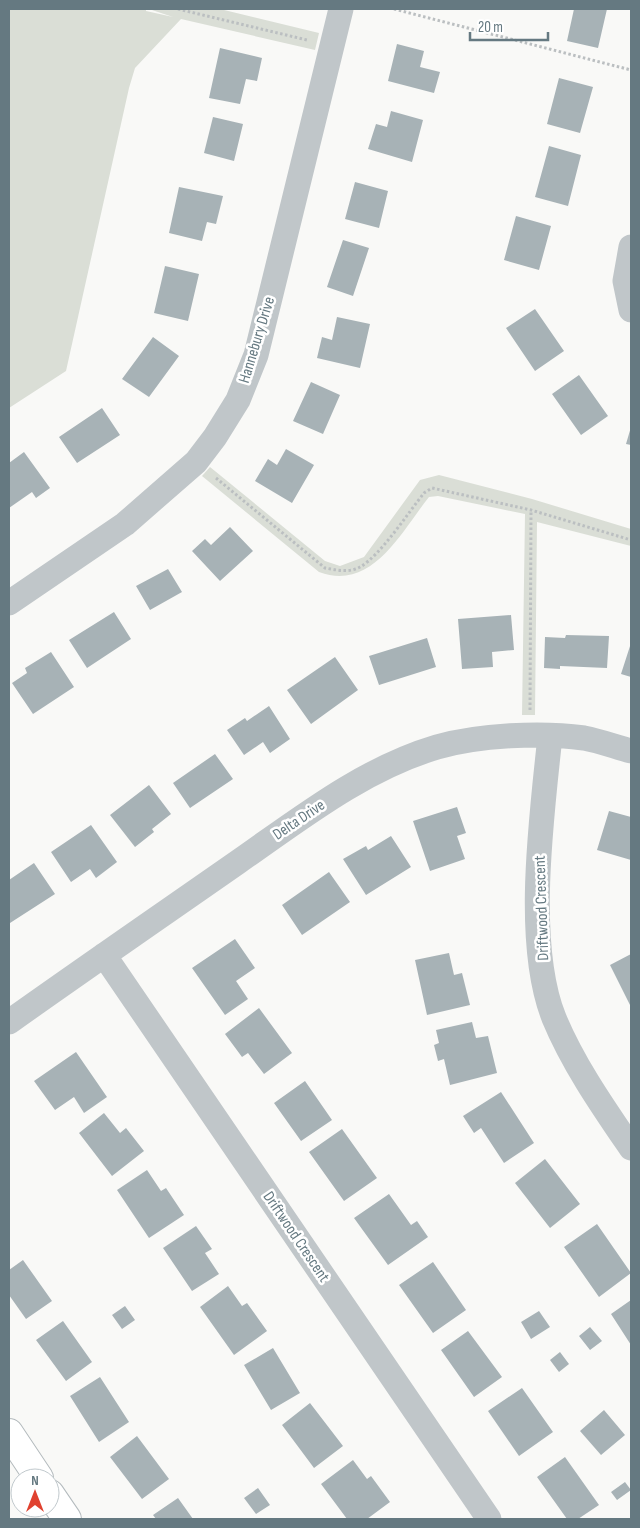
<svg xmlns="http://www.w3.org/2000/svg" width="640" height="1528" font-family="'Sofia Sans Condensed',sans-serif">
  <rect width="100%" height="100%" fill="#f9f9f7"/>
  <path fill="#daded6" d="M9 9H146V11L173 17 149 9H220L319 33 315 50 181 19 135 68 129 88 66 371 9 408Z
    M210 467 325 561 340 566 364 557 420 480 439 475 532 499 631 529V546L537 522 535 715H522L525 514 438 496 429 497C401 532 372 592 319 572L202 476Z"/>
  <path fill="#a7b2b6" d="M574 9H607L598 48 567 41Z
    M397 44 424 51 420 67 440 72 434 93 388 81Z
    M220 48 262 58 257 81 246 79 240 104 209 98Z
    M559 78 593 87 580 133 547 124Z
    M391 111 423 120 412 162 368 149 376 124 387 127Z
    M213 117 243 124 234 161 204 153Z
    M549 146 581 155 568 206 535 197Z
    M355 182 388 191 379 228 345 219Z
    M179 187 223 196 216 224 207 222 202 241 169 233Z
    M516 216 551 226 539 270 504 260Z
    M343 240 369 248 353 296 327 287Z
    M165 266 199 274 188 321 154 313Z
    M535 309 564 351 535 371 506 328Z
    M337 317 370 324 360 368 317 358 322 337 332 340Z
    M153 337 179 356 149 397 122 379Z
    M579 375 608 416 581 435 552 394Z
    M311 382 340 395 323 434 293 421Z
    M102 408 120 435 77 463 59 437Z
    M631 427V445L626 444Z
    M286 449 314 465 292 503 255 481 268 459 277 465Z
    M24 452 50 488 36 498 32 492 9 508V463Z
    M230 527 253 551 220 581 192 551 205 539 211 545Z
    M168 569 182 592 150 610 136 586Z
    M114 612 131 639 87 668 69 640Z
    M511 615 514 650 492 652 493 667 462 669 458 619Z
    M566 635 609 636 607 668 560 666V669L544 668 545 637 565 638Z
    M427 638 436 667 379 685 369 656Z
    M631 643V677L621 674Z
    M51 652 74 687 33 714 12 683 27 673 25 668Z
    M335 657 358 690 311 724 287 690Z
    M269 706 290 739 270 753 263 742 244 755 227 730 245 718 247 721Z
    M215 754 233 779 190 808 173 783Z
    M149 785 171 814 152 829 154 832 135 847 110 815Z
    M457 807 466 833 457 836 465 859 430 871 413 821Z
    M609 811 631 817V860L597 850Z
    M91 825 117 862 96 878 90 869 71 882 51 852Z
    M391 836 411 867 366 895 343 859 366 846 368 850Z
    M34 863 55 894 10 923 9 880Z
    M329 872 350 902 302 935 282 905Z
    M235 939 255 968 236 981 248 999 225 1015 192 968Z
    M449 953 454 975 462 973 470 1005 427 1015 415 960Z
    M631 954V1007L610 965Z
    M259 1008 292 1053 264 1074 248 1053 242 1057 225 1034Z
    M472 1022 476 1038 488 1036 497 1073 450 1085 444 1059 438 1061 434 1045 439 1043 436 1030Z
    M76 1052 107 1097 84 1113 74 1097 55 1110 34 1081Z
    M305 1081 332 1120 301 1141 274 1103Z
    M501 1092 534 1143 504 1163 481 1128 474 1133 463 1116Z
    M104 1113 120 1133 126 1128 144 1151 112 1176 79 1133Z
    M342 1129 377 1178 344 1201 309 1152Z
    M545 1159 580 1204 550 1228 515 1183Z
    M147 1170 161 1191 166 1188 184 1215 149 1238 117 1190Z
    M389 1194 411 1225 417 1221 428 1237 388 1265 354 1218Z
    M597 1224 631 1273 599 1297 564 1247Z
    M196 1226 212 1249 205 1253 219 1274 192 1291 163 1248Z
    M23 1260 52 1301 26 1319 9 1295V1270Z
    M433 1262 466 1310 433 1333 399 1285Z
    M228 1286 242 1306 247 1303 267 1331 234 1355 200 1307Z
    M631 1300V1345L611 1314Z
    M125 1306 135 1320 122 1329 112 1315Z
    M539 1311 550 1327 531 1339 521 1322Z
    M63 1321 92 1362 66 1381 36 1340Z
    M590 1327 602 1341 590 1350 579 1336Z
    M468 1331 502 1377 474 1397 441 1350Z
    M273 1348 300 1393 271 1410 244 1365Z
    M560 1352 569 1364 559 1372 550 1360Z
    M100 1377 129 1422 99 1442 70 1396Z
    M522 1388 553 1432 519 1456 488 1411Z
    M310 1403 343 1446 314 1468 282 1425Z
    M604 1410 625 1435 601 1455 580 1431Z
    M137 1436 169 1479 142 1499 110 1457Z
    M565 1457 599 1505 578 1519H567L537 1477Z
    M353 1460 367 1479 371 1476 390 1502 367 1519H347L321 1484Z
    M625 1482 631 1490 617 1500 611 1492Z
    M258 1488 270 1505 256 1514 244 1498Z
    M178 1498 193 1519H156L153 1515Z"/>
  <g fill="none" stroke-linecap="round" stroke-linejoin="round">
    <g stroke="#b3babd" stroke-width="30">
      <path id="secondary" d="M9 1433 39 1478
        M50 1494 67 1519"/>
    </g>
    <path stroke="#bbbfc1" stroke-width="3" stroke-dasharray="2.5 2.5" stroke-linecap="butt" d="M178 9 307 40
      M394 9 631 70
      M216 478 325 568C336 570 350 573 360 567 380 556 408 513 424 493L432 488 531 510 631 540
      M530 710 531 510"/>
    <path stroke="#c0c6c9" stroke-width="25" d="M631 247 625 281 631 310
      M9 603 125 524 196 462 215 437 238 400 256 355 341 9
      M550 736C542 815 524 943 554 1018 573 1064 603 1107 631 1148
      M104 955 489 1519
      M9 1022C85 968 162 915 238 862 301 818 363 769 437 747 479 735 541 732 584 738 600 741 616 747 631 751"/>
    <use href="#secondary" stroke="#fff" stroke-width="28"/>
  </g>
  <g text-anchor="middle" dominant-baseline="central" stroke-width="5" stroke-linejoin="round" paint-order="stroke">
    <g font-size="16" fill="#657981" stroke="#fff">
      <text transform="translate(257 340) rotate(-73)">Hannebury Drive</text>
      <text transform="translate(299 820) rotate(-34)">Delta Drive</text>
      <text transform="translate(542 908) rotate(-92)">Driftwood Crescent</text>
      <text transform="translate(296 1237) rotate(56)">Driftwood Crescent</text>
    </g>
  </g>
  <rect width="640" height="1528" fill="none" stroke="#657981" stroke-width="20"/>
  <g transform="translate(35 1493)"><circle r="24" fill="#ffffff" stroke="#c1c9cd"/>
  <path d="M0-4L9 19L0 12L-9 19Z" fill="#e04230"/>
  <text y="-8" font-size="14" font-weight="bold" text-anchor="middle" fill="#657981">N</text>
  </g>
  <path d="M470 32v8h78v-8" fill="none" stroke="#657981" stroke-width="2.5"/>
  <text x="478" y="32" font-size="15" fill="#657981" stroke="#ffffff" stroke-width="4" paint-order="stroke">20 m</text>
</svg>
